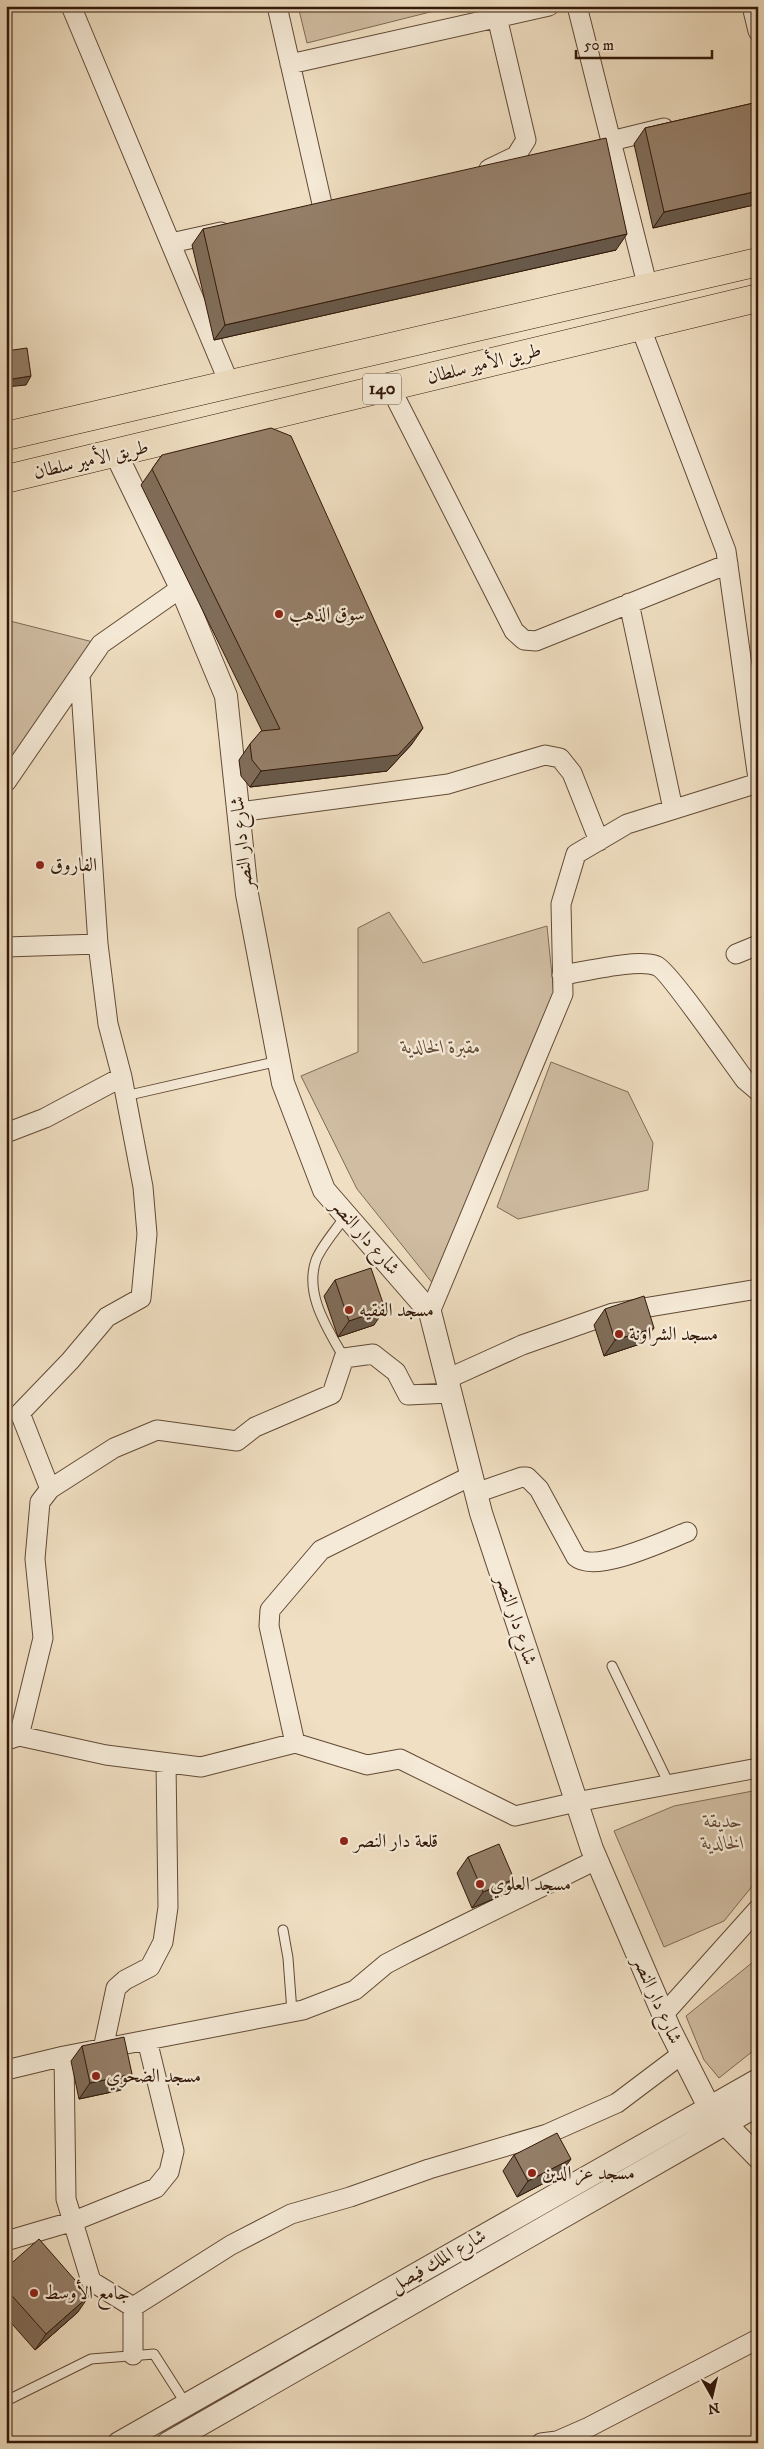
<svg xmlns="http://www.w3.org/2000/svg" width="764" height="2449" font-family="'IM FELL DW Pica',Amiri,serif">
  <rect width="100%" height="100%" fill="#f0dfc2"/>
  <filter id="stains"><feTurbulence type="fractalNoise" baseFrequency=".004" numOctaves="4"/><feColorMatrix values="0 0 0 0 .2 0 0 0 0 .09 0 0 0 0 .02 0 0 0 .5 -.17"/></filter>
  <radialGradient id="worn" r=".72"><stop offset=".6" stop-color="#630" stop-opacity="0"/><stop offset="1" stop-color="#630" stop-opacity=".3"/></radialGradient>
  <path fill="#d0bda2" stroke="#816a55" d="M298 6H454L307 43Z
    M6 620 101 644 6 782Z
    M389 912 423 963 547 926 554 995 434 1285 357 1189 301 1076 358 1052V928Z
    M551 1062 628 1092 653 1143 648 1190 518 1219 497 1207Z
    M758 1790V1879L724 1921 664 1947 614 1831 674 1806Z
    M758 1958V2047L719 2078 704 2060 686 2016Z"/>
  <g fill="none" stroke-linecap="round" stroke-linejoin="round">
    <g stroke="#624a36" stroke-width="11">
      <path id="service" d="M125 1096 279 1061
        M344 1358C328 1329 304 1295 316 1260 322 1245 337 1229 346 1215
        M612 1666 669 1784
        M283 1930 288 1958 292 2012
        M6 2401 91 2359 154 2354 186 2404"/>
    </g>
    <g stroke="#624a36" stroke-width="21">
      <path id="minor" d="M71 6 230 385
        M277 6 323 208
        M577 6 648 288
        M752 6 758 31
        M290 64 549 6
        M611 141 664 128
        M489 169 516 156 526 140 497 17
        M171 243 221 232
        M640 326 726 551 758 779
        M390 387 514 631 524 640 536 641 728 564
        M629 603 673 809
        M80 675 98 944
        M6 782 101 644 181 588
        M239 812 448 784 545 755 560 758 572 773 599 841
        M6 947 98 944 108 1024 122 1077 45 1118 6 1133
        M736 954 758 945
        M562 975C584 972 638 958 657 966 668 970 733 1064 745 1080L758 1091
        M122 1077 143 1187 147 1234 141 1298 107 1317 70 1361 20 1413 50 1489 114 1448 157 1430 237 1441 255 1427 332 1394 344 1358 373 1354 396 1372 408 1395 450 1393
        M430 1312 563 994 561 904 576 854 627 824 758 783
        M447 1379 522 1345 613 1313 758 1289
        M476 1493 522 1477H527L539 1489 576 1557C595 1574 664 1541 687 1532
        M19 1736 106 1755 201 1767 295 1743 367 1765 400 1759 515 1816 576 1802 758 1768
        M7 1740 19 1736 43 1638 35 1559 40 1502 50 1489
        M295 1743 269 1626 270 1610 321 1550 471 1476
        M663 2015 758 1909
        M103 2049 116 1988 125 1980 150 1967 163 1942 168 1907 166 1763
        M64 2056 303 2010 355 1990 386 1964 407 1953 596 1860
        M6 2070 64 2056 66 2199 91 2281 133 2307
        M6 2241 74 2221 156 2188 169 2172 174 2151 147 2040
        M133 2355V2307L231 2245 291 2214 350 2197 429 2169 547 2134 617 2103 682 2054
        M541 2443 557 2441 589 2427 758 2339"/>
    </g>
    <g stroke="#624a36" stroke-width="24">
      <path id="tertiary" d="M116 454 181 588 226 696 247 894 283 1083 324 1190 430 1312 481 1513 592 1849 670 2030 709 2107 758 2157
        M119 2443 758 2080
        M168 2443 758 2105"/>
    </g>
    <g stroke="#321808" stroke-width="29">
      <path id="trunk" d="M6 436 758 262
        M6 479 758 298"/>
    </g>
    <use href="#service" stroke="#f5ead7" stroke-width="9"/>
    <use href="#minor" stroke="#f5ead7" stroke-width="19"/>
    <use href="#tertiary" stroke="#f5ead7" stroke-width="22"/>
    <use href="#trunk" stroke="#f0dfc2" stroke-width="28"/>
  </g>
  <path fill="#806d5a" stroke="#321808" d="M758 102V204L653 228 634 144 645 128Z
    M203 229 616 250 214 340 192 245Z
    M162 455 412 744 387 771 250 787 241 776 239 760 250 744 262 731 141 485Z
    M335 1280 374 1325 338 1337 324 1296Z
    M605 1309 643 1343 604 1356 594 1325Z
    M468 1857 503 1895 472 1908 457 1873Z
    M82 2046 132 2074 121 2090 79 2099 71 2061Z
    M514 2155 560 2175 517 2197 503 2171Z
    M6 2268 78 2312 35 2350 6 2317Z"/>
  <path fill="#68594a" stroke="#321808" d="M758 191V204L653 228 664 212Z
    M627 234 616 250 214 340 225 325Z
    M31 376 26 385 6 387V380Z
    M423 728 412 744 387 771 250 787 261 771Z
    M385 1309 374 1325 338 1337 349 1321Z
    M654 1328 643 1343 604 1356 615 1340Z
    M514 1879 503 1895 472 1908 483 1892Z
    M132 2074 121 2090 79 2099 90 2083Z
    M571 2159 560 2175 517 2197 528 2181Z
    M89 2296 78 2312 35 2350 46 2334Z"/>
  <path fill="#957f69" stroke="#321808" d="M758 102V191L664 212 645 128Z
    M606 138 627 234 225 325 203 229Z
    M27 348 31 376 6 380V351Z
    M271 428 291 436 423 728 398 755 261 771 252 760 250 744 261 731 280 729 152 469 162 455Z
    M371 1268 385 1309 349 1321 335 1280Z
    M644 1296 654 1328 615 1340 605 1309Z
    M499 1844 514 1879 483 1892 468 1857Z
    M124 2037 132 2074 90 2083 82 2046Z
    M557 2133 571 2159 528 2181 514 2155Z
    M39 2239 89 2296 46 2334 6 2289V2268Z"/>
  <g fill="#8f2418" stroke="#f5ead7" stroke-width="2">
    <circle cx="279" cy="614" r="5"/>
    <circle cx="40" cy="865" r="5"/>
    <circle cx="349" cy="1310" r="5"/>
    <circle cx="619" cy="1334" r="5"/>
    <circle cx="344" cy="1841" r="5"/>
    <circle cx="480" cy="1884" r="5"/>
    <circle cx="96" cy="2076" r="5"/>
    <circle cx="532" cy="2173" r="5"/>
    <circle cx="34" cy="2293" r="5"/>
  </g>
  <g text-anchor="middle" dominant-baseline="central" stroke-width="4.5" stroke-linejoin="round" paint-order="stroke">
    <rect fill="#f5ead7" stroke="#6c5746" stroke-width="1" x="363" y="373.5" width="38" height="31" rx="4"/>
    <g font-size="18" font-weight="bold" fill="#321808">
      <text x="382" y="389">140</text>
    </g>
    <g font-size="19" fill="#321808" stroke="#f5ead7">
      <text transform="translate(484 364) rotate(-14)">طريق الأمير سلطان</text>
      <text transform="translate(91 460) rotate(-13)">طريق الأمير سلطان</text>
      <text transform="translate(242 843) rotate(-96)">شارع دار النصر</text>
      <text transform="translate(365 1237) rotate(49)">شارع دار النصر</text>
      <text transform="translate(516 1620) rotate(72)">شارع دار النصر</text>
      <text transform="translate(657 2000) rotate(66)">شارع دار النصر</text>
      <text transform="translate(438 2261) rotate(-30)">شارع الملك فيصل</text>
    </g>
    <g font-size="19" fill="#321808" stroke="#f5ead7" text-anchor="start">
      <text x="289" y="614">سوق الذهب</text>
      <text x="50" y="865">الفاروق</text>
      <text x="359" y="1310">مسجد الفقيه</text>
      <text x="629" y="1334">مسجد الشراونة</text>
      <text x="354" y="1841">قلعة دار النصر</text>
      <text x="490" y="1884">مسجد العلوي</text>
      <text x="106" y="2076">مسجد الضحوي</text>
      <text x="542" y="2173">مسجد عز الدين</text>
      <text x="44" y="2293">جامع الأوسط</text>
    </g>
    <g font-size="19" font-style="italic" fill="#614a36" stroke="#f5ead7">
      <text x="441" y="1047">مقبرة الخالدية</text>
      <text x="723" y="1821">حديقة<tspan x="723" dy="22">الخالدية</tspan></text>
    </g>
  </g>
  <rect width="764" height="2449" fill="none" stroke="#f0dfc2" stroke-width="25"/>
  <rect x="8" y="8" width="749" height="2434" fill="none" stroke="#321808" stroke-width="2.5"/>
  <rect x="12" y="12" width="739" height="2424" fill="none" stroke="#321808"/>
  <g transform="translate(712 2396) rotate(172)" stroke="#f5ead7" stroke-width="4" paint-order="stroke">
  <path d="M0-4L9 19L0 12L-9 19Z" fill="#321808"/>
  <text y="-8" font-size="14" font-weight="bold" text-anchor="middle" fill="#321808">N</text>
  </g>
  <path d="M576 50v8h136v-8" fill="none" stroke="#321808" stroke-width="2.5"/>
  <text x="584" y="50" font-size="15" fill="#321808" stroke="#f5ead7" stroke-width="4" paint-order="stroke">50 m</text>
  <rect width="100%" height="100%" filter="url(#stains)"/>
  <rect width="100%" height="100%" fill="url(#worn)"/>
</svg>
